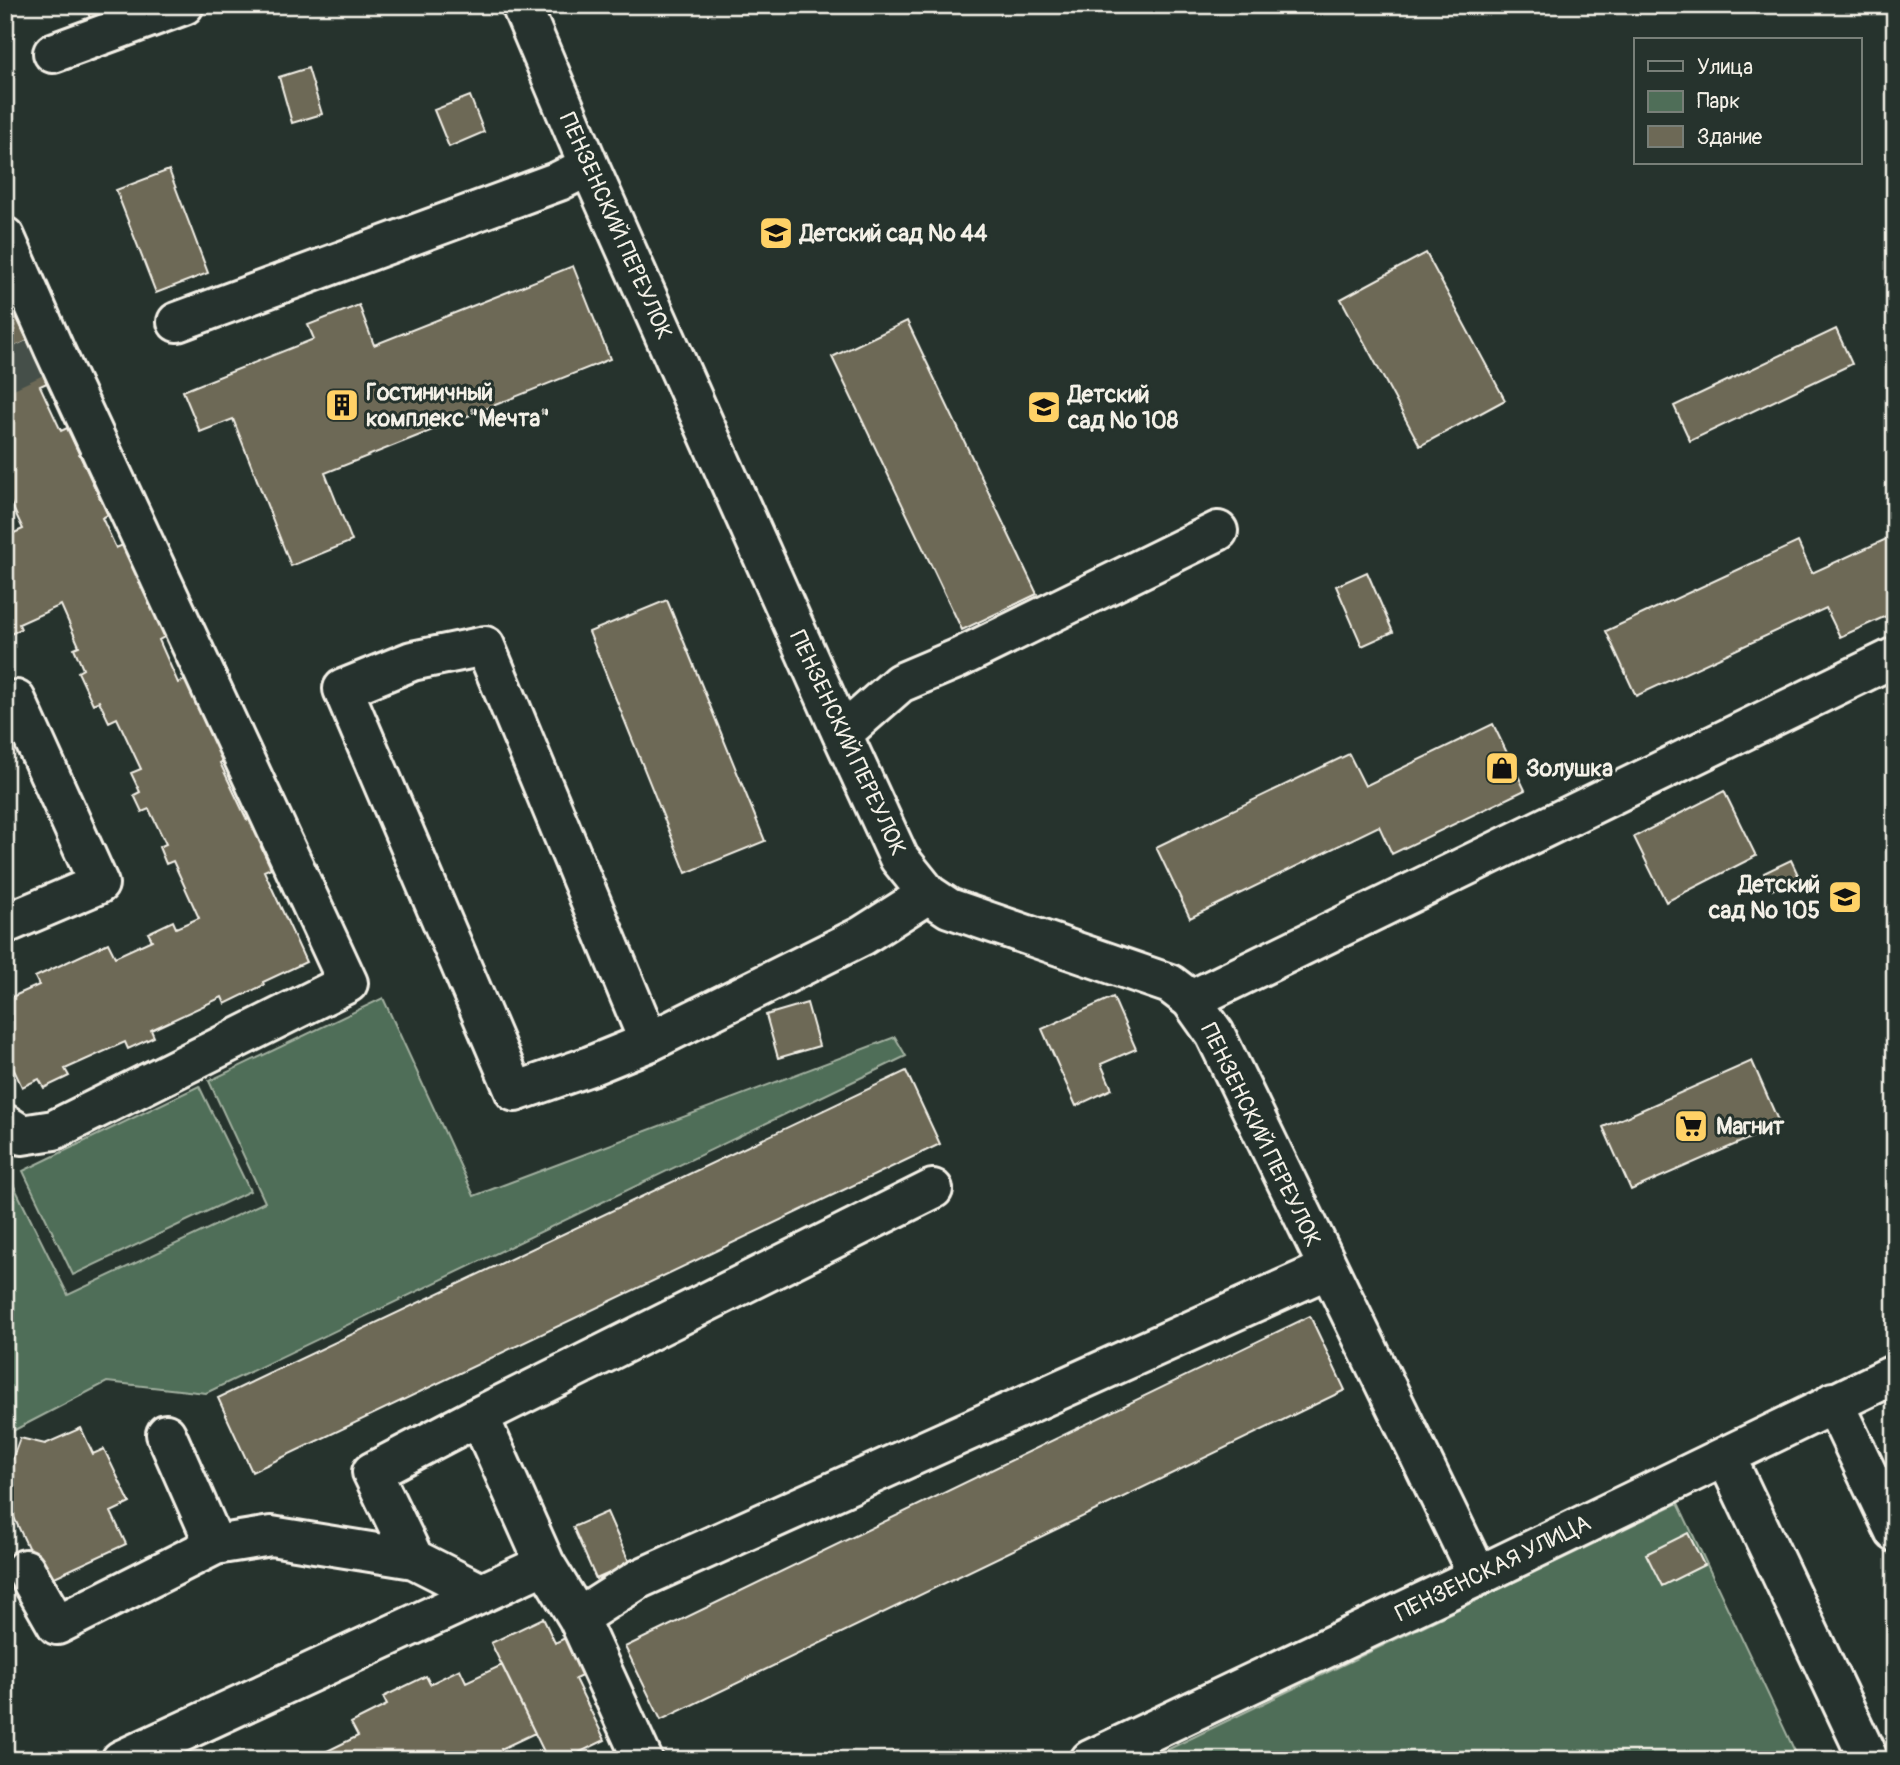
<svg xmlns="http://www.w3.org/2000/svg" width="1900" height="1765" font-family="Pangolin,sans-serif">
  <rect width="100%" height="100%" fill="#26332d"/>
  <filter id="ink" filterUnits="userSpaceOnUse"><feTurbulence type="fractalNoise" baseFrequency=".0143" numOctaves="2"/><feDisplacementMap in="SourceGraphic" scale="14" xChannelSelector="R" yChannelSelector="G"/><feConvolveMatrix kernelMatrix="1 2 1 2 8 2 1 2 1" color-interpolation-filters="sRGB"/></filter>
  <g filter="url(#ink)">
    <path fill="#4f6e58" stroke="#a2b0a0" stroke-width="2" d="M383 998 474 1196 895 1037 906 1056 206 1393 107 1382 5 1435V1168L68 1295 265 1202 209 1081Z
      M199 1086 250 1191 73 1275 23 1171Z
      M1678 1503 1799 1760H1146Z"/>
    <path fill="#6d6956" stroke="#f4f1e8" stroke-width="2" d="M85 5H120L90 18Z
      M308 68 322 114 292 123 279 77Z
      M470 96 484 132 449 147 434 110Z
      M169 170 208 273 156 293 116 190Z
      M1426 253 1505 400 1420 446 1341 299Z
      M573 266 610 359 325 473 352 541 291 566 233 419 200 432 183 391 314 339 308 325 359 305 374 345Z
      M6 296 28 341 5 352V297Z
      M907 321 1037 594 962 630 832 357Z
      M1836 329 1852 364 1690 441 1674 406Z
      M28 341 47 383 40 386 61 431 67 428 108 515 102 518 116 548 123 545 166 636 159 640 178 683 187 679 225 760 220 763 247 820 253 817 266 844 261 847 271 868 264 871 306 962 263 982 264 985 225 1004 222 997 151 1030 154 1037 128 1049 125 1042 65 1069 69 1076 44 1088 39 1079 22 1087 5 1051V1000L39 985 35 977 108 943 115 957 152 940 148 933 173 921 176 928 199 918 173 861 166 864 159 847 166 844 149 809 142 812 134 795 140 792 131 773 141 769 117 718 109 722 99 701 93 704 78 672 83 669 74 648 79 646 61 605 19 624 21 629 5 637V537L23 529 5 491V352Z
      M1895 535V612L1840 637 1826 608 1636 696 1606 631 1798 542 1812 573Z
      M1367 572 1393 632 1362 646 1336 586Z
      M667 600 765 841 686 873 589 632Z
      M1493 724 1525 790 1392 854 1379 826 1190 918 1156 847 1349 754 1365 786Z
      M1724 791 1756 856 1666 902 1634 837Z
      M1791 860 1799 877 1772 890 1764 873Z
      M1113 997 1136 1049 1101 1064 1112 1089 1076 1106 1042 1029Z
      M807 1003 819 1046 778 1058 766 1015Z
      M1752 1061 1780 1125 1631 1190 1603 1127Z
      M906 1071 940 1144 252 1472 218 1398Z
      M1310 1316 1345 1390 661 1720 625 1647Z
      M81 1428 93 1454 104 1449 130 1503 111 1512 126 1544 44 1582 5 1498V1463L12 1460 20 1438 45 1444Z
      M607 1512 630 1564 596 1579 573 1527Z
      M1688 1533 1704 1565 1662 1586 1646 1554Z
      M543 1618 555 1643 565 1638 584 1675 575 1679 605 1740 564 1760H548L491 1643Z
      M502 1665 535 1733 501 1749 505 1758 501 1760H309L358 1736 351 1723 387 1705 383 1697 426 1676 430 1684 460 1669 466 1682Z"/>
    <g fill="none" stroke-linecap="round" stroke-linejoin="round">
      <path stroke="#455049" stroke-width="38" stroke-dasharray="38 19" stroke-linecap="butt" d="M5 372 35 358"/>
      <g stroke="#f4f1e8" stroke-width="44">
        <path id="minor" d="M521 5 589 166 842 734 899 858 928 894 949 908 1170 984 1191 1000 1215 1034 1478 1576
          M53 53 184 5
          M5 237 54 349 348 983 54 1130 22 1135 5 1124
          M177 322 559 181 589 166
          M5 705 16 700 99 884 5 924
          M842 734 900 683 959 658 1218 531
          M1191 1000 1895 657
          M649 1042 485 646 412 661 343 689 515 1092 590 1066 649 1042 862 936 928 894
          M1833 1402 1895 1532
          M479 1416 545 1564 578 1618 643 1760
          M166 1434 215 1545
          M1726 1457 1869 1760
          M414 1559 372 1472 479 1416 933 1189
          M25 1569 57 1625 215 1545 271 1536 414 1559 481 1593
          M578 1618 639 1579 1328 1269
          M121 1760 545 1564
          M1090 1760 1478 1576 1895 1374"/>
      </g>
      <use href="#minor" stroke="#26332d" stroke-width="38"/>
    </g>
  </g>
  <defs>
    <g id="school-square" transform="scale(1.75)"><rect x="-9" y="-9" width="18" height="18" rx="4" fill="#ffd166" stroke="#26332d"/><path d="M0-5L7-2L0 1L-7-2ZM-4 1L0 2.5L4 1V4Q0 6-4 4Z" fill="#111"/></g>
    <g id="building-square" transform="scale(1.75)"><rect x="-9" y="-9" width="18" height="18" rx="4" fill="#ffd166" stroke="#26332d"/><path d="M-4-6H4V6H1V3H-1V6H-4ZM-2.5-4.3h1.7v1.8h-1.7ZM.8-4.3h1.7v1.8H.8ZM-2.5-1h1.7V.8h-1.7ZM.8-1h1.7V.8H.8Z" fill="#111"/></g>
    <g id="shop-square" transform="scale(1.75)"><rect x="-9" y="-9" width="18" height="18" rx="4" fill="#ffd166" stroke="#26332d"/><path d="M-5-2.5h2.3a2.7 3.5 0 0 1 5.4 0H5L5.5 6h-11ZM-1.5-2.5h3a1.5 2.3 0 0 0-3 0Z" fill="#111"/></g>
    <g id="supermarket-square" transform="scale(1.75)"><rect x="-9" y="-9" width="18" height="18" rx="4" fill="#ffd166" stroke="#26332d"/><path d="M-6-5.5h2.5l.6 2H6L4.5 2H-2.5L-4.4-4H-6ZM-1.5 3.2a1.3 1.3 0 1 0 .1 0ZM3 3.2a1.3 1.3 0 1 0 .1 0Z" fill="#111"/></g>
  </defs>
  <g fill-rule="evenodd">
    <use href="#school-square" x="776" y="233"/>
    <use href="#building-square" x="342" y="405"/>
    <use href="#school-square" x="1044" y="407"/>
    <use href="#shop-square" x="1502" y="768"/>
    <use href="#school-square" x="1845" y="897"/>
    <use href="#supermarket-square" x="1691" y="1126"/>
  </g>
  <g text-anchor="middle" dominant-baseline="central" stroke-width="6" stroke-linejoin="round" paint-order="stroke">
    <g font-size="23" fill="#f4f1e8" stroke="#26332d">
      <text transform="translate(616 226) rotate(66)">ПЕНЗЕНСКИЙ ПЕРЕУЛОК</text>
      <text transform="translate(848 743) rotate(65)">ПЕНЗЕНСКИЙ ПЕРЕУЛОК</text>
      <text transform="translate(1261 1135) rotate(64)">ПЕНЗЕНСКИЙ ПЕРЕУЛОК</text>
      <text transform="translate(1493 1568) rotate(-26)">ПЕНЗЕНСКАЯ УЛИЦА</text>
    </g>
    <g font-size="23" font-weight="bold" fill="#f4f1e8" stroke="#26332d" text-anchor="start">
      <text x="800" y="233">Детский сад № 44</text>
      <text x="366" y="392">Гостиничный<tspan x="366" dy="26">комплекс "Мечта"</tspan></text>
      <text x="1068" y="394">Детский<tspan x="1068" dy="26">сад № 108</tspan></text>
      <text x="1526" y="768">Золушка</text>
      <text x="1820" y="884" text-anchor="end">Детский<tspan x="1820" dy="26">сад № 105</tspan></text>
      <text x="1716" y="1126">Магнит</text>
    </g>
  </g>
  <rect width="1900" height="1765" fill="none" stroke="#26332d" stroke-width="28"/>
  <rect x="14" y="14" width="1872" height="1737" fill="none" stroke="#f4f1e8" stroke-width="2.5" filter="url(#ink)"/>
  <rect x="1634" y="38" width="228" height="126" fill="#26332d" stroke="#787f78" stroke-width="2"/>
  <rect x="1648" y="61" width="35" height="10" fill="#26332d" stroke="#787f78" stroke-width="2"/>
  <text x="1697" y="74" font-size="21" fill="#f4f1e8">Улица</text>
  <rect x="1648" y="91" width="35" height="21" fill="#4f6e58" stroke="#787f78" stroke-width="2"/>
  <text x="1697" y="108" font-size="21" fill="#f4f1e8">Парк</text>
  <rect x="1648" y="126" width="35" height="21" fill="#6d6956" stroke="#787f78" stroke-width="2"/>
  <text x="1697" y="144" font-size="21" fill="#f4f1e8">Здание</text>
</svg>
